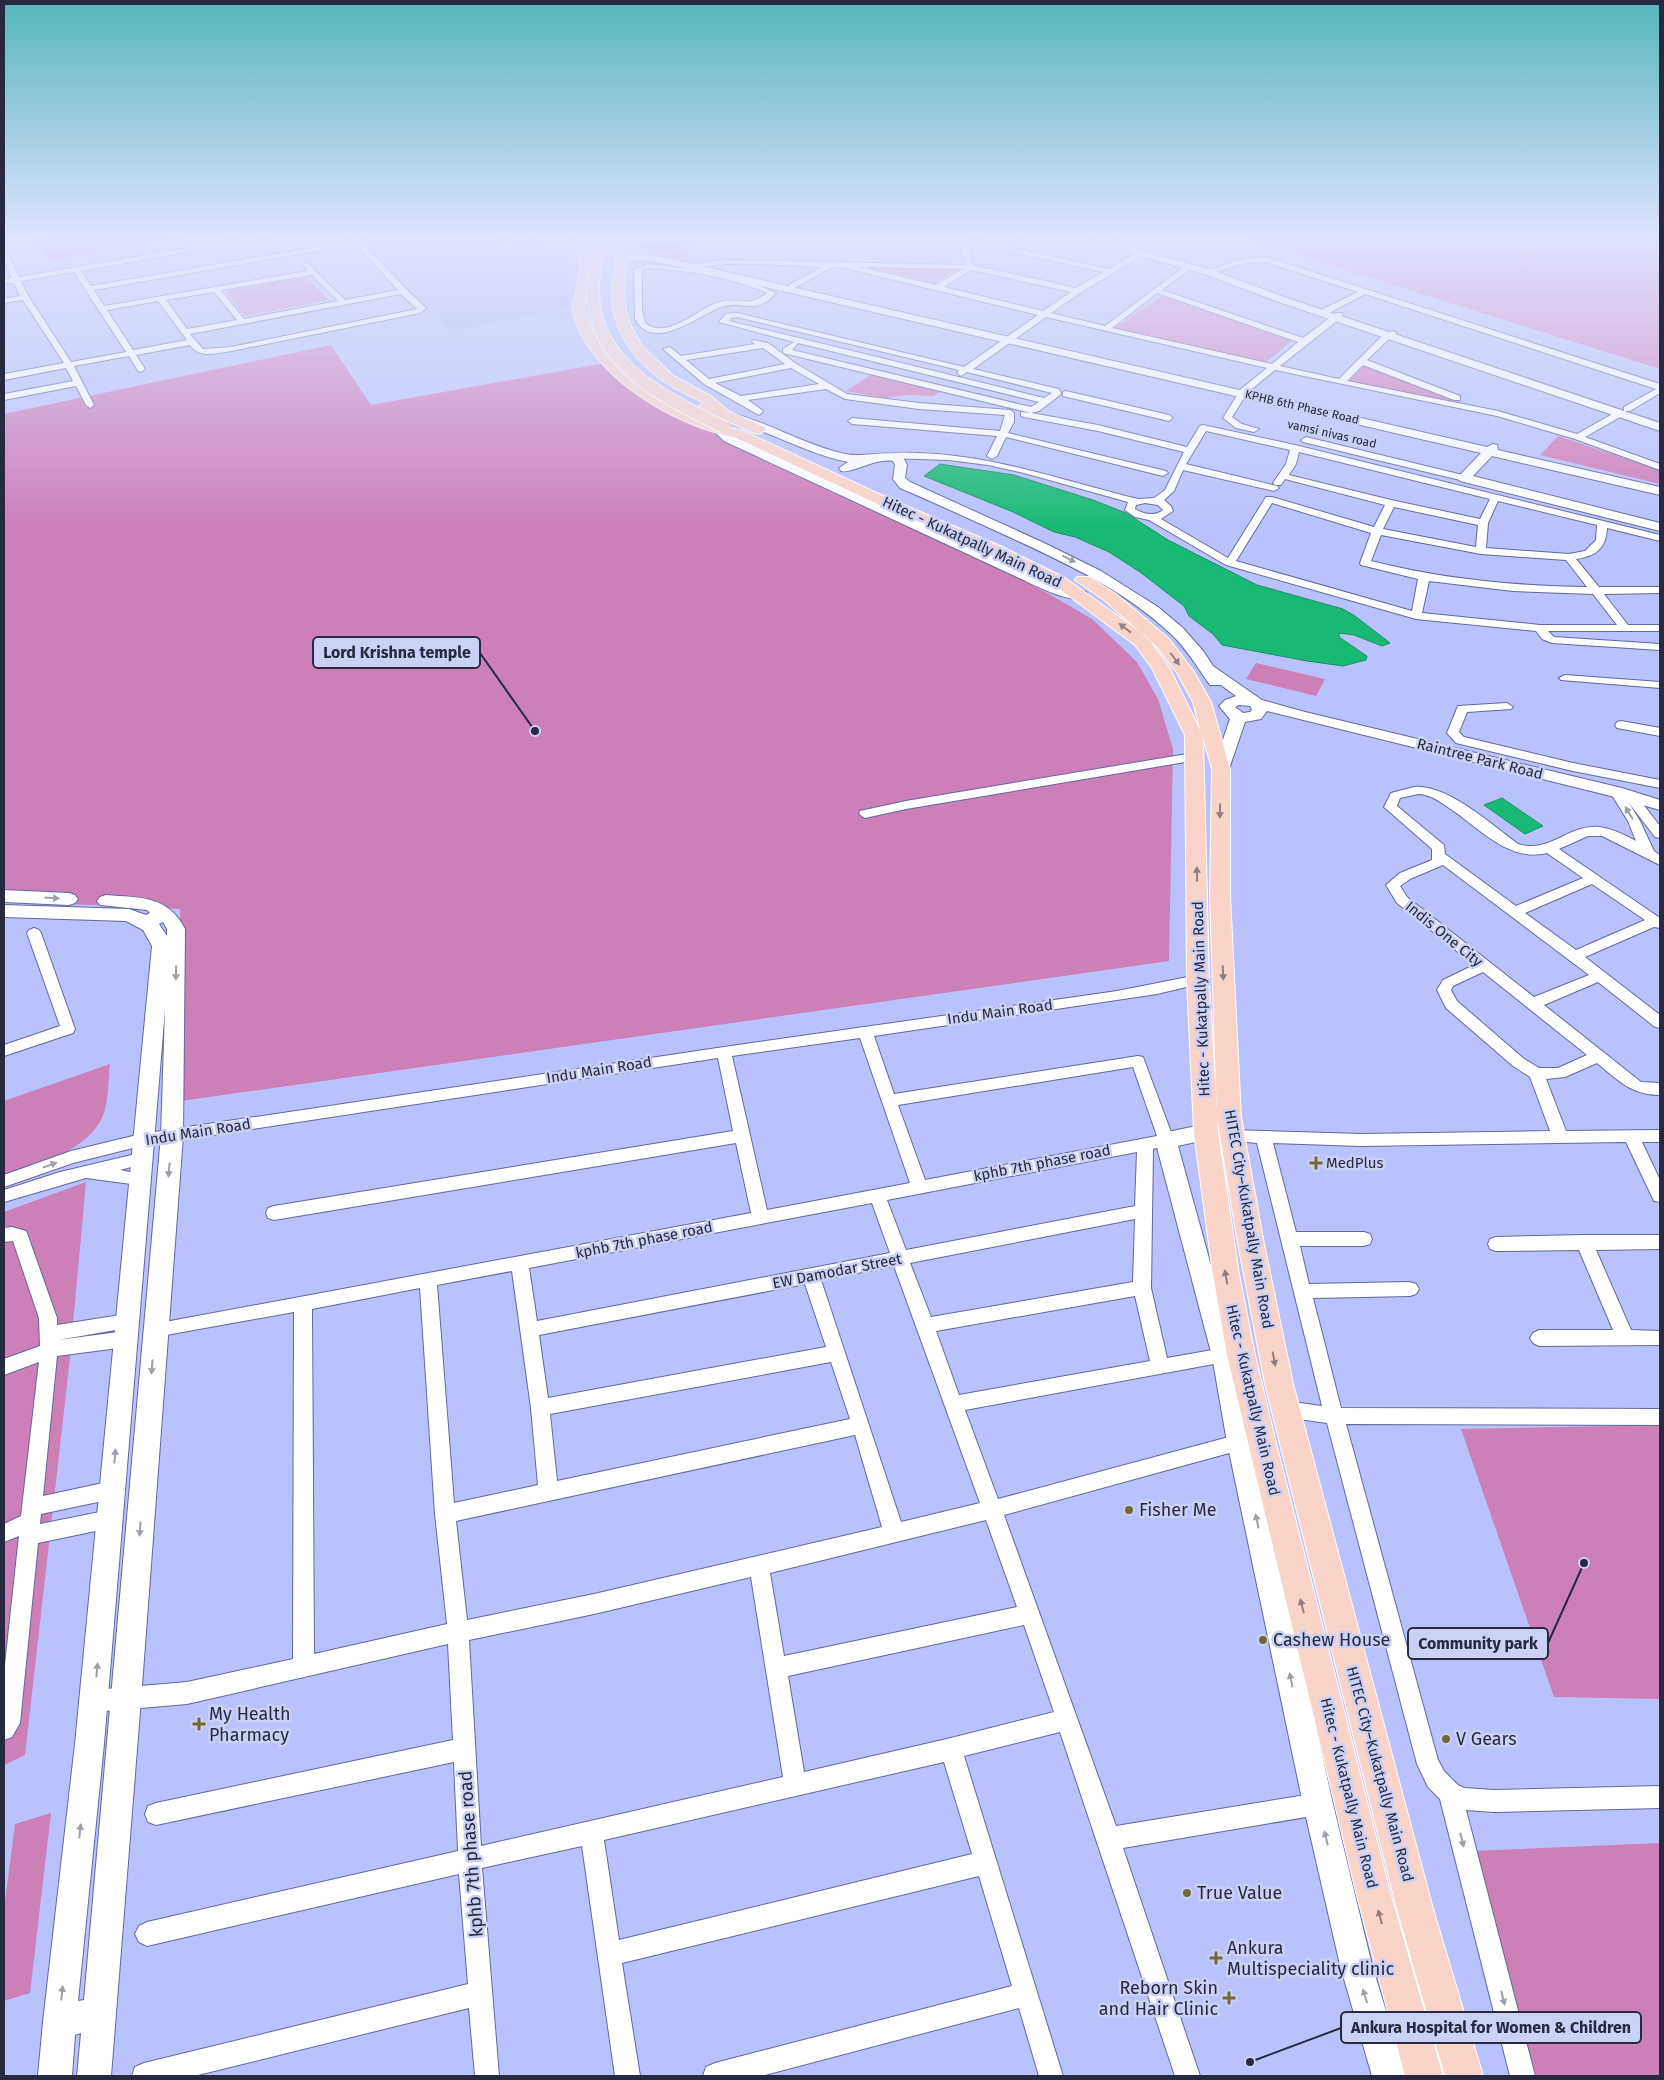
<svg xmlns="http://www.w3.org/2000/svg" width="1664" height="2080" font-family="'Fira Sans',sans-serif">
  <rect width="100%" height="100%" fill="#b9c2fd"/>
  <path fill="#adb6f6" d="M510 238 540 243 556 249 568 258 569 308 452 331 409 292 360 241Z"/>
  <path fill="#cd7fb8" d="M185 237 54 260 48 259 35 239Z
    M1241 237H1660V369Z
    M689 240 690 261 639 250 641 242Z
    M873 267 958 269 934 283 871 269Z
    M306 276 328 300 245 316 226 291Z
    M1165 294 1294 339 1265 363 1113 329Z
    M331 345 371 405 605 363 976 555 1049 594 1092 619 1137 662 1158 699 1173 749 1169 961 181 1101 180 909 4 901V414Z
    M1365 365 1476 408 1349 381Z
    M871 375 940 392 933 396 906 395 885 398 846 391Z
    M1558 436 1660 470V484L1540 455Z
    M1256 663 1325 679 1316 696 1246 679Z
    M110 1064C108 1081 109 1102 102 1118 86 1152 37 1164 4 1175V1101Z
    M86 1182 69 1367 25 1755 4 1765V1212Z
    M1660 1425V1699L1554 1697 1461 1429Z
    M51 1813 30 1993 4 2001V1909L15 1824Z
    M1660 1843V2076H1536L1471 1851Z"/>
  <path fill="#19b975" stroke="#1d8e65" d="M940 464 1014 475 1093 500 1126 513 1168 540 1257 585 1343 609 1355 616 1390 643 1382 646 1354 635 1339 633V637L1367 656 1366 660 1343 666 1307 661 1222 645 1213 634 1189 616 1184 606 1140 572 1109 552 1075 537 1054 532 1013 512 924 476Z
    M1502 798 1543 826 1525 834 1484 805Z"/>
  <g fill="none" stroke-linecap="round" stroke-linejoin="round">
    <g stroke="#62689d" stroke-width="2">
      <path id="street" d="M252 237H269L81 271 91 286 352 241 349 237H357L406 289 426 308 420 313 231 351C215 353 200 359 190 345L136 355 145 369 141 372 138 371 129 356 74 366 94 405 90 408 86 405 76 386 4 400V394L73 381 66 368 4 380V374L64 363 23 300 4 303V299L20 296 14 283 4 284V280L12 278 4 260V251L8 253 19 277ZM356 244 398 290 345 300 307 263 303 265 308 271 104 306 94 290ZM74 272 126 352 71 362 29 297 21 281ZM312 275 338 301 244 319 221 290ZM214 292 237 320 187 329 166 300ZM401 294 417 309 231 347 203 349 190 334ZM158 301 187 340 133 350 107 310Z
        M669 237H963L1109 269 1140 251 1144 253 1143 255 1080 293 1051 313 1105 326 1188 264H1191V268L1162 290 1303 338 1336 313H1342V317L1280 366 1339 379 1385 333 1393 331 1397 333 1391 337 1367 360 1460 396V400H1454L1363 365 1347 381 1498 411 1577 434 1616 412H1622V416L1585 437 1660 464V470L1575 439 1497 416 1275 370 1247 393 1232 417 1242 424 1259 429 1254 432 1236 428 1223 418 1241 389 1267 368 1046 317 973 369 1059 389 1061 393 1060 395 1039 411 1031 413 1098 425 1187 447 1200 426 1203 425 1295 445 1660 535V541L1607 528C1606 549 1596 556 1576 559L1599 587H1660V593L1604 594 1628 625H1660V631H1548L1554 637 1660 644V650L1552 643 1542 639 1536 631 1416 619 1226 565 1149 520 1135 517 1125 510 1128 502 1024 473 988 465 949 460 889 458 887 456C894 451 908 453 917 453 994 455 1064 481 1138 499L1154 498 1165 490 1184 452 1098 431 1024 417 1021 416V412L1031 413 783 353V349L794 342 719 322 726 314 737 313 964 367 1038 315 841 267H833L792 289H789V285L822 267C783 266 727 259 692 269L752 283 776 293C755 317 744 299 722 307 699 314 654 354 635 319L634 269 649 264 688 269V265L722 260 966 265 959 241 694 240 635 243 631 241 635 239ZM967 242 1103 272 1076 288 973 265ZM860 267 962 269 936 285ZM649 268C685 270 734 278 767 293 749 308 738 297 719 302 698 308 667 341 645 323L642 309V270ZM971 270 1071 292 1043 311 944 287ZM1157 293 1298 342 1272 364 1112 328ZM737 317 959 370 957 373 961 376 967 372 1052 393 1044 398 1040 397 729 321 731 318ZM798 343 1039 402 1031 407 792 350ZM1206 431 1290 450 1286 464 1273 483 1275 485H1281L1285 479 1385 505 1374 527 1272 497H1266L1228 558 1161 519 1173 511 1171 506 1164 500 1174 491 1183 470 1274 491 1279 488 1277 486 1186 464ZM1299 452 1490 499 1480 519 1391 500 1289 475 1296 464ZM1498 501 1597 525 1596 540 1585 551 1569 554 1486 548 1488 523ZM1145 503 1158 505 1163 510C1154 517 1144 514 1135 509L1136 505ZM1272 503 1371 533 1360 563 1361 565 1418 579 1412 611 1236 561ZM1394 507 1478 525 1476 547 1383 529ZM1381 535 1481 554 1566 560 1587 587C1514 586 1442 579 1371 561ZM1429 581 1513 591 1593 594 1617 625H1540L1422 613Z
        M1259 257 1269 258 1660 384V393L1630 411H1624V407L1656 389 1365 294 1329 313H1323V309L1358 292 1265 262 1245 263 1212 273 1208 271 1236 261Z
        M753 340 768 343 795 363 847 394 919 403 1010 410 1014 413V422L1008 433 1166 471 1168 473 1163 476 1006 437 997 456 992 459 987 456 997 436 852 424 848 421 852 418 1000 431 1005 415 919 409 845 399 826 389 748 400 762 410 763 412 759 415 704 384 663 349 670 347 681 356 755 344 752 342ZM763 348 785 364 709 379 686 360ZM791 368 819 384 741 396 715 383Z
        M1066 391 1169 415 1173 418 1169 421 1063 396V392Z
        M1306 437 1467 476 1469 478 1464 481 1303 442 1301 440Z
        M1565 675 1660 682V688L1561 680 1559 678Z
        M1507 703 1513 707 1511 709 1467 712 1459 732 1464 737 1573 763 1660 780V788L1573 771 1456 743 1447 733 1458 706Z
        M1621 721 1660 728V736L1617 728 1615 725 1617 722Z
        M1193 753 1197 754 1199 757 1197 760 906 809 865 818 859 814 860 811 906 801Z
        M1414 787C1447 784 1492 825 1518 844 1550 854 1568 824 1600 827 1613 829 1625 835 1636 841L1628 821 1610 792 1616 788 1620 789 1625 796 1631 793 1635 794 1660 826V838L1655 837 1629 803 1640 821 1654 851 1660 855V865L1602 836H1588L1559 849 1660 918V928L1654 927 1585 957 1660 1015V1028L1655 1027 1598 982 1544 1005 1641 1082 1660 1083V1095C1631 1095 1618 1080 1597 1063L1565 1077 1546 1079 1566 1131 1660 1130V1142H1642L1660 1180V1202L1654 1201 1626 1142 1361 1146 1273 1143 1296 1232H1364L1370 1234 1372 1239 1370 1244 1364 1246H1300L1309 1284 1410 1282 1416 1284 1419 1289 1416 1294 1410 1296 1313 1298 1341 1408 1660 1409V1425L1346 1424 1438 1760 1444 1771 1458 1785 1464 1788 1494 1790 1660 1786V1808L1494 1812 1466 1810 1535 2076H1510L1440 1799 1428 1787 1417 1764 1327 1423 1285 1417 1278 1415 1276 1409 1278 1403 1285 1401 1322 1406 1257 1143 1227 1140 1225 1136 1227 1132 1233 1130 1361 1134 1550 1131 1530 1077 1513 1066 1446 1008 1437 990 1443 980 1474 965 1397 903 1386 885 1400 873 1432 860V849L1384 807 1391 793ZM1418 794C1428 794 1438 800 1446 806 1477 825 1507 863 1547 853L1583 878 1516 906 1445 854 1444 845 1397 806 1400 798ZM1443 865 1589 975 1534 997 1407 897 1400 886 1410 879ZM1592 884 1645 920 1576 950 1525 913ZM1483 972 1587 1055 1558 1068H1539L1523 1058 1457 1001 1451 990 1453 986Z
        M34 928 39 930 41 933 75 1029 73 1033 4 1056V1045L60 1026 27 933 29 930Z
        M1198 975 1203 977 1205 980 1203 983 1157 994 874 1036 894 1094 1138 1056 1143 1057 1174 1140 1172 1144 1153 1149 1151 1288 1167 1358 1224 1348 1230 1351 1233 1356 1230 1361 965 1410 998 1499 1240 1434 1254 1437 1256 1443 1254 1449 1247 1451 1240 1450 1004 1515 1116 1826 1318 1793 1326 1796 1329 1804 1326 1812 1318 1815 1123 1848 1200 2076H1175L1060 1732 964 1756 1063 2076H1039L1019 2008 761 2076H703L706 2067 715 2063 1012 1986 979 1876 622 1963 640 2076H615L582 1846 482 1868 499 2076H475L469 2008 194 2076H132L135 2067 144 2063 468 1984 459 1874 147 1946 139 1942 135 1934 139 1926 147 1922 458 1851 454 1762 156 1825 148 1822 145 1814 148 1806 156 1803 453 1740 448 1644 187 1704 94 1712 86 1709 83 1701 86 1693 94 1690 187 1682 293 1659 294 1312 155 1337 149 1335 146 1330 149 1325 751 1213 736 1143 274 1220 268 1218 266 1213 268 1208 274 1206 733 1131 718 1058 141 1146 73 1163 4 1187V1175L71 1151 141 1134 724 1047 1117 991ZM860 1038 910 1183 767 1210 732 1056ZM1133 1067 1157 1136 925 1180 898 1105ZM1137 1152 1135 1206 906 1250 887 1200ZM872 1203 890 1253 537 1321 529 1268ZM1135 1219 1133 1282 931 1317 910 1263ZM894 1266 980 1503 901 1522 821 1280ZM512 1271 531 1408 538 1485 454 1503 437 1285ZM805 1284 826 1347 548 1398 539 1335ZM420 1288 435 1514 447 1624 314 1654 312 1309ZM1135 1296 1150 1361 959 1395 936 1331ZM831 1362 850 1419 557 1481 550 1414ZM855 1435 882 1527 594 1594 467 1620 456 1521ZM986 1520 1017 1607 784 1656 770 1573ZM751 1577 783 1777 481 1846 469 1640 594 1614ZM1024 1625 1054 1712 951 1738 804 1772 788 1676ZM944 1762 972 1854 619 1940 604 1840Z
        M140 1153 146 1155 148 1159 146 1163 120 1170 145 1175 147 1179 145 1183 139 1185 86 1178 4 1202V1190L60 1172Z
        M12 1227 26 1231 28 1236 57 1318V1325L127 1314 133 1316 136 1321 133 1326 127 1328 58 1340 126 1331 132 1334 135 1339 132 1344 126 1347 57 1356 43 1496 112 1481 119 1484 122 1490 119 1496 112 1499 41 1514 40 1524 110 1510 117 1513 120 1519 117 1525 110 1528 38 1543 20 1723 12 1737 4 1740V1674L19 1536 4 1542V1524L21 1516 39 1362 4 1375V1359L40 1346 39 1318 13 1241 4 1242V1228Z
        M1584 1235H1660V1249L1596 1250 1631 1330 1660 1331V1345L1539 1346 1533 1343 1530 1338 1533 1333 1539 1330H1613L1579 1250 1496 1251 1490 1249 1488 1244 1490 1239 1496 1237Z"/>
    </g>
    <g stroke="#62689d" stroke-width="2">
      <path id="secondary" d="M531 237 578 239 580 241 575 244 536 240Z
        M1091 237H1105L1143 251 1212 270 1281 296 1660 423V431L1273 300 1204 274 1137 255Z
        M641 254 662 257 1487 447 1493 444 1497 445 1498 450 1660 487V495L1492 456 1473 476 1660 523V531L1460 481 1458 478 1460 475 1481 453 662 263 641 260 621 263 616 260 621 257Z
        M731 413C770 423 805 445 845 454 865 458 882 450 902 455L907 465 905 478 910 482 1042 542 1101 571 1158 607 1183 628 1204 652 1213 666 1262 700 1305 712 1622 788 1660 800V810L1611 796 1267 711 1261 719 1245 722 1229 769 1227 772H1215L1213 769 1230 719 1219 706 1225 700 1236 696 1221 685H1210C1197 667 1187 649 1171 634 1123 589 1063 562 1005 535 970 519 935 503 900 488L893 479 895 465 893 461C873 458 853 474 841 471L839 468 848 462C806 454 769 430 727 420L725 417ZM1239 705 1250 706 1252 710 1250 712 1243 713 1235 707Z
        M722 429 1027 571 1064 587 1086 592 1088 595 1086 598C1066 603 1035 585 1017 577L724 441 716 433Z
        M4 890 69 893 75 895 78 899 75 903 69 905 4 902Z
        M106 895C140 898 168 895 185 929L183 1136 141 1699 111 2076H77L81 2033 75 2035 72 2076H38L43 2022 75 1744 152 946 143 930 126 921 4 917V905L129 909 146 915 150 913 147 910 100 905 97 901 100 897ZM163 922 167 929V936L159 924ZM165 1009 161 1136 84 2000 78 2001 104 1744Z
        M1206 1124 1213 1126 1217 1132 1213 1138 1178 1146 1236 1356 1253 1442 1333 1804 1372 1965 1406 2076H1372L1340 1965 1303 1804 1227 1442 1212 1356 1155 1140 1158 1134Z"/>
    </g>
    <g stroke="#fff" stroke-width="2">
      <path id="primary" d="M631 237H641L636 244 628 249 624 291 626 311 630 324 642 346 672 375 712 397 728 411 764 427 766 430 759 434 754 433 701 409 699 406 704 403C694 397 683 393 673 387 641 368 614 336 612 298 611 282 616 267 617 251H591C591 263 591 277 589 289 588 296 583 304 585 311 595 357 658 402 699 419 713 424 728 427 743 431L881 495 1000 546 1065 578 1147 637 1169 667 1201 732 1193 702 1177 673 1157 647 1104 600 1075 580 1077 577H1089L1116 594 1169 639 1194 672 1211 702 1230 769V896L1241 1117 1264 1244 1293 1384 1433 1909 1483 2076H1445L1397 1909 1265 1384 1238 1244 1217 1117 1210 896 1212 769 1203 737 1209 980 1218 1132 1239 1274 1255 1355 1276 1443 1390 1892 1443 2076H1405L1356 1892 1227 1355 1213 1274 1194 1132 1187 980 1185 735 1152 668 1135 645 1053 584 990 552 871 501 734 437C675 426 588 375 573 312 571 304 576 297 577 290 579 276 580 262 580 248L571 242 576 239C592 243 617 254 631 237Z"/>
    </g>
    <use href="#street" fill="#fff" fill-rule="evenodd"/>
    <use href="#secondary" fill="#fff" fill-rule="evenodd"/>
    <use href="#primary" fill="#fad4c8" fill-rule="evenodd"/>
    <g stroke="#fff" stroke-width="14" stroke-linecap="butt">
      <path id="primary-bridge" d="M600 237C598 257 591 278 593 298 599 370 669 399 725 428"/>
    </g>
    <use href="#primary-bridge" stroke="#fad4c8" stroke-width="12"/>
  </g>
  <defs><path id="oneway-solid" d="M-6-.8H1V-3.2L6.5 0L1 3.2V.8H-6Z" transform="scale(1.25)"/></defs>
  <g fill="#9d9fa9">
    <use href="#oneway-solid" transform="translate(1069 559) rotate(26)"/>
    <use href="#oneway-solid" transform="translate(1629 813) rotate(-122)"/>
    <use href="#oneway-solid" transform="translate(52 898) rotate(3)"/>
    <use href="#oneway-solid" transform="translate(176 973) rotate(91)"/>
    <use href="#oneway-solid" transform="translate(50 1165) rotate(-20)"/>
    <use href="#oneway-solid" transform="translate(169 1170) rotate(95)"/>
    <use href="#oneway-solid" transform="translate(152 1367) rotate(94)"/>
    <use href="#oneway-solid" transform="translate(115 1456) rotate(-85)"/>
    <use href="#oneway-solid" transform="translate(1257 1521) rotate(-102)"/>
    <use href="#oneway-solid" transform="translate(140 1529) rotate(94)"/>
    <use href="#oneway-solid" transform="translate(97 1670) rotate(-85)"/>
    <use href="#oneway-solid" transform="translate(1291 1680) rotate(-102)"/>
    <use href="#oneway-solid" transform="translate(80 1831) rotate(-84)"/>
    <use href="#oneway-solid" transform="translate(1326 1838) rotate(-104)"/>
    <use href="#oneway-solid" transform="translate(1462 1840) rotate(76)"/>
    <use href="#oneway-solid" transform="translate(62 1993) rotate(-84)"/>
    <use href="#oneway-solid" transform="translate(1365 1996) rotate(-107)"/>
    <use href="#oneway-solid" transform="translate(1503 1998) rotate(76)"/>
  </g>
  <g fill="#907e84">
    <use href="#oneway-solid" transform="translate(1125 628) rotate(-142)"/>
    <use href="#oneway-solid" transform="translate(1175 659) rotate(53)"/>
    <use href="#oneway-solid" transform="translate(1220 811) rotate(91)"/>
    <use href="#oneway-solid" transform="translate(1197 874) rotate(-91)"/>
    <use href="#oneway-solid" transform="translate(1223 973) rotate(88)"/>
    <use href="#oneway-solid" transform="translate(1226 1277) rotate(-100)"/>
    <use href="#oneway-solid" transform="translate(1274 1359) rotate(79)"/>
    <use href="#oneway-solid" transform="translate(1302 1606) rotate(-104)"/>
    <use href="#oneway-solid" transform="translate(1380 1917) rotate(-105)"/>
  </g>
  <linearGradient id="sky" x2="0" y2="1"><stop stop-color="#55b6ba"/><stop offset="0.45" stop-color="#e0e4fe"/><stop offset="1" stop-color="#e0e4fe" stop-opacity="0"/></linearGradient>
  <rect width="1664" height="528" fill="url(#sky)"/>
  <g fill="#736835" stroke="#cbd1f5" stroke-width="2">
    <path d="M1313.5 1155.5h5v5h5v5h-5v5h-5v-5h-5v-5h5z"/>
    <circle cx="1129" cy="1510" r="5"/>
    <circle cx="1263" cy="1640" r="5"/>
    <path d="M196.5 1716.5h5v5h5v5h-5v5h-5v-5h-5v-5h5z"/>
    <circle cx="1446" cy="1739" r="5"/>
    <circle cx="1187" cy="1893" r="5"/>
    <path d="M1213.5 1950.5h5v5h5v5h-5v5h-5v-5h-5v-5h5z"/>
    <path d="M1226.5 1990.5h5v5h5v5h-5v5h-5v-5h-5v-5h5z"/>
  </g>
  <g text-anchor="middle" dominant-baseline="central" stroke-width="5" stroke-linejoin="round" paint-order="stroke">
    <g font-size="12" fill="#26293f" stroke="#cbd1f5">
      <text transform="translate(1302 407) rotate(13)">KPHB 6th Phase Road</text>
      <text transform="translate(1332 434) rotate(13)">vamsi nivas road</text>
    </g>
    <g font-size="15" fill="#26293f" stroke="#cbd1f5">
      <text transform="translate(972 542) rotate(25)">Hitec - Kukatpally Main Road</text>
      <text transform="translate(1480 759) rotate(14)">Raintree Park Road</text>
      <text transform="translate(1444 934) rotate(39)">Indis One City</text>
      <text transform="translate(1201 999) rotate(-92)">Hitec - Kukatpally Main Road</text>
      <text transform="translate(1000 1012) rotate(-8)">Indu Main Road</text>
      <text transform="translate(599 1070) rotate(-9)">Indu Main Road</text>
      <text transform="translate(198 1132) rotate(-9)">Indu Main Road</text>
      <text transform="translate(1042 1163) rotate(-11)">kphb 7th phase road</text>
      <text transform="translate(1249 1219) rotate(80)">HITEC City–Kukatpally Main Road</text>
      <text transform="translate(644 1240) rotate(-11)">kphb 7th phase road</text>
      <text transform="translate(837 1271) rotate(-11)">EW Damodar Street</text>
      <text transform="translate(1253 1400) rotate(77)">Hitec - Kukatpally Main Road</text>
      <text transform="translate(1380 1774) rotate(75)">HITEC City–Kukatpally Main Road</text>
      <text transform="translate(1349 1793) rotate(76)">Hitec - Kukatpally Main Road</text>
    </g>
    <g font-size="15" fill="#26293f" stroke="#cbd1f5" text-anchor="start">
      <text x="1326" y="1163">MedPlus</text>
    </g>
    <g font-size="18" fill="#26293f" stroke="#cbd1f5" text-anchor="start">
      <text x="1139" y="1510">Fisher Me</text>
      <text x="1273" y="1640">Cashew House</text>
      <text x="209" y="1714">My Health<tspan x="209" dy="21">Pharmacy</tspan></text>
      <text x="1456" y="1739">V Gears</text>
      <text x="1197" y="1893">True Value</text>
      <text x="1227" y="1948">Ankura<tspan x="1227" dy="21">Multispeciality clinic</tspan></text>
      <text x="1218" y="1988" text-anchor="end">Reborn Skin<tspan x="1218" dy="21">and Hair Clinic</tspan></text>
    </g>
    <g font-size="18" fill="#26293f" stroke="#cbd1f5">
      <text transform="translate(471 1854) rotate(-94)">kphb 7th phase road</text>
    </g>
  </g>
  <path fill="none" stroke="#26293f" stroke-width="2" d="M535 731L480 653M1584 1563L1548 1643M1250 2062L1341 2028"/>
  <g fill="#26293f" stroke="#cbd1f5" stroke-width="2">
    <circle cx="535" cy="731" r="5"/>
    <circle cx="1584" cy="1563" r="5"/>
    <circle cx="1250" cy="2062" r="5"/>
  </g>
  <g fill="#cbd1f5" stroke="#26293f" stroke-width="2">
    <rect x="313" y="637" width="167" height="31" rx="5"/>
    <rect x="1408" y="1628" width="140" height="31" rx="5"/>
    <rect x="1341" y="2012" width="300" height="31" rx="5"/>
  </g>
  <g font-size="16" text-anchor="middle" font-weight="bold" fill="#26293f">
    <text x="397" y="658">Lord Krishna temple</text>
    <text x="1478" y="1649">Community park</text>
    <text x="1491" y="2033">Ankura Hospital for Women &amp; Children</text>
  </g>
  <rect width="1664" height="2080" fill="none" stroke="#26293f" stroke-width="10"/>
</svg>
